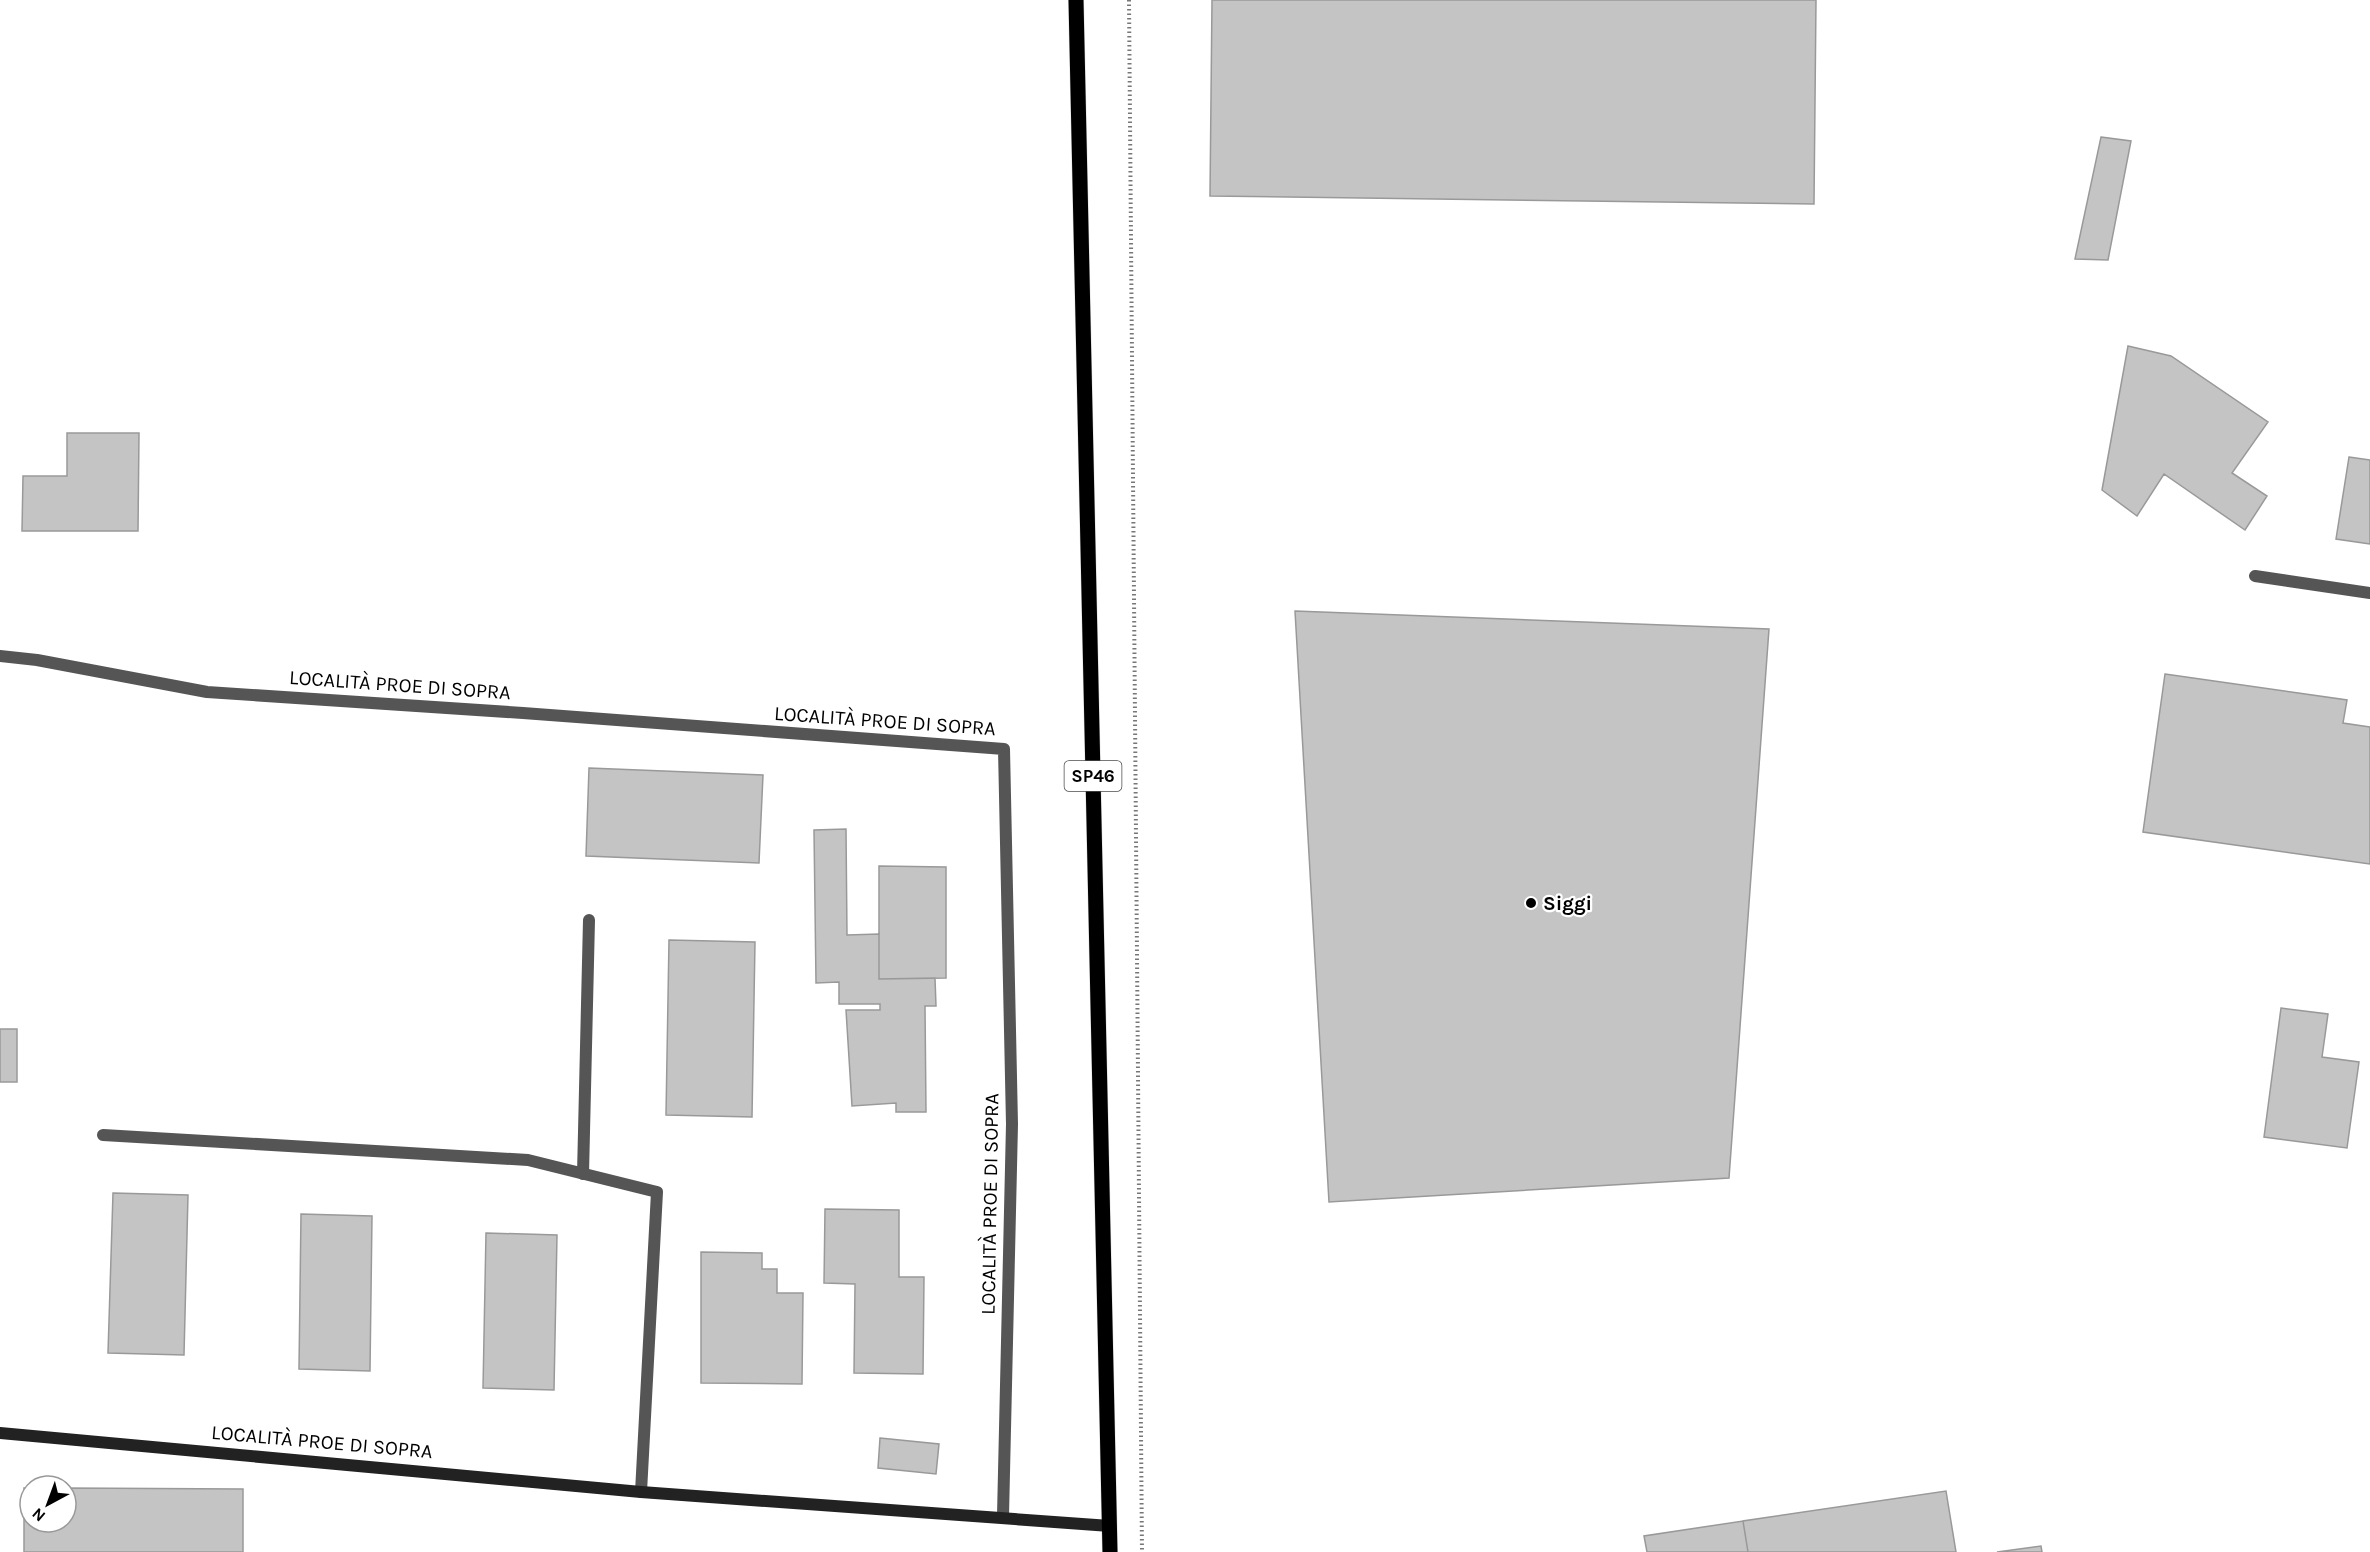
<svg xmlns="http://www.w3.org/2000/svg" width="2370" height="1552" font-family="Karla,sans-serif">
  <rect width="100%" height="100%" fill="#fff"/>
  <path fill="#c4c4c4" stroke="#999" stroke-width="1.5" d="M1212 0H1816L1814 204 1210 196Z
    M2101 137 2131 141 2108 260 2075 259Z
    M2128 346 2171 356 2268 422 2232 473 2267 496 2245 530 2164 474 2137 516 2102 490Z
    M67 433H139L138 531H22L23 476H67Z
    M2349 457 2370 460V544L2336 539Z
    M1295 611 1769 629 1729 1178 1329 1202Z
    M2165 674 2347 700 2343 723 2370 727V864L2143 832Z
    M589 768 763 775 759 863 586 856Z
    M846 829 847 935 879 934V979L935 978 936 1006H925L926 1112H896V1103L852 1106 846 1010H880V1004H839V982L816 983 814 830Z
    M879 866 946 867V978L879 979Z
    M669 940 755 942 752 1117 666 1115Z
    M2281 1008 2328 1014 2322 1057 2359 1062 2347 1148 2264 1137Z
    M0 1029H17V1082H0Z
    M113 1193 188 1195 184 1355 108 1353Z
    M825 1209 899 1210V1277H924L923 1374 854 1373 855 1284 824 1283Z
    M301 1214 372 1216 370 1371 299 1369Z
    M486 1233 557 1235 554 1390 483 1388Z
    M701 1252 762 1253V1269H777V1293H803L802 1384 701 1383Z
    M880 1438 939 1444 936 1474 878 1468Z
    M24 1488H30V1522H66V1488L243 1489V1552H24Z
    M1946 1491 1956 1552H1748L1743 1521Z
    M1743 1521 1748 1552H1647L1644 1536Z
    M2041 1546 2042 1552H1997Z"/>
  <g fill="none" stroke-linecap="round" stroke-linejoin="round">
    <g stroke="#dbdbdb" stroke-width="16">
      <path id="primary" d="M1076 0 1110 1552"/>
    </g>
    <path stroke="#777" stroke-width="4" stroke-dasharray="1.5 3" stroke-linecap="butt" d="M1129 0 1142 1552"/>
    <path stroke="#555" stroke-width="12" d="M583 1174 589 920"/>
    <path stroke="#555" stroke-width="12" d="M2255 576 2370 593
      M0 656 37 660 207 692 523 713 1004 749 1012 1124 1003 1516
      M103 1135 528 1160 657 1192 641 1492"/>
    <path stroke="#222" stroke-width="12" d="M0 1433 641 1492 1110 1526"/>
    <use href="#primary" stroke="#000" stroke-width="15"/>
  </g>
  <circle fill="#000" stroke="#fff" stroke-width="2" cx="1531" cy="903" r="6"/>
  <g text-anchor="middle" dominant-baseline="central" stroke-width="4.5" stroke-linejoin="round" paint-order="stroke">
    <rect fill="#fff" stroke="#4c4c4c" stroke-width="1.5" x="1064.5" y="761" width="57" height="30" rx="4.5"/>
    <g font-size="18" font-weight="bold" fill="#000">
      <text x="1093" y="776">SP46</text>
    </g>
    <g font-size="20" fill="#000" stroke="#fff">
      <text transform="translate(400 685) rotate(4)">LOCALITÀ PROE DI SOPRA</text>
      <text transform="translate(885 721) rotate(4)">LOCALITÀ PROE DI SOPRA</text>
      <text transform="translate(990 1204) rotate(-89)">LOCALITÀ PROE DI SOPRA</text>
      <text transform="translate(322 1442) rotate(5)">LOCALITÀ PROE DI SOPRA</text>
    </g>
    <g font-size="20" font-weight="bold" fill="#000" stroke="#fff" text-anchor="start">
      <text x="1543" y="903">Siggi</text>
    </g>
  </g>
  <g transform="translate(48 1504) rotate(221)"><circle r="28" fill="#ffffff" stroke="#999999" stroke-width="1.5"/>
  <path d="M0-4.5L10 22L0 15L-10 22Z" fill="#000000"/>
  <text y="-9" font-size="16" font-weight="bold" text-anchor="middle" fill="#000000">N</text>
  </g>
</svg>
